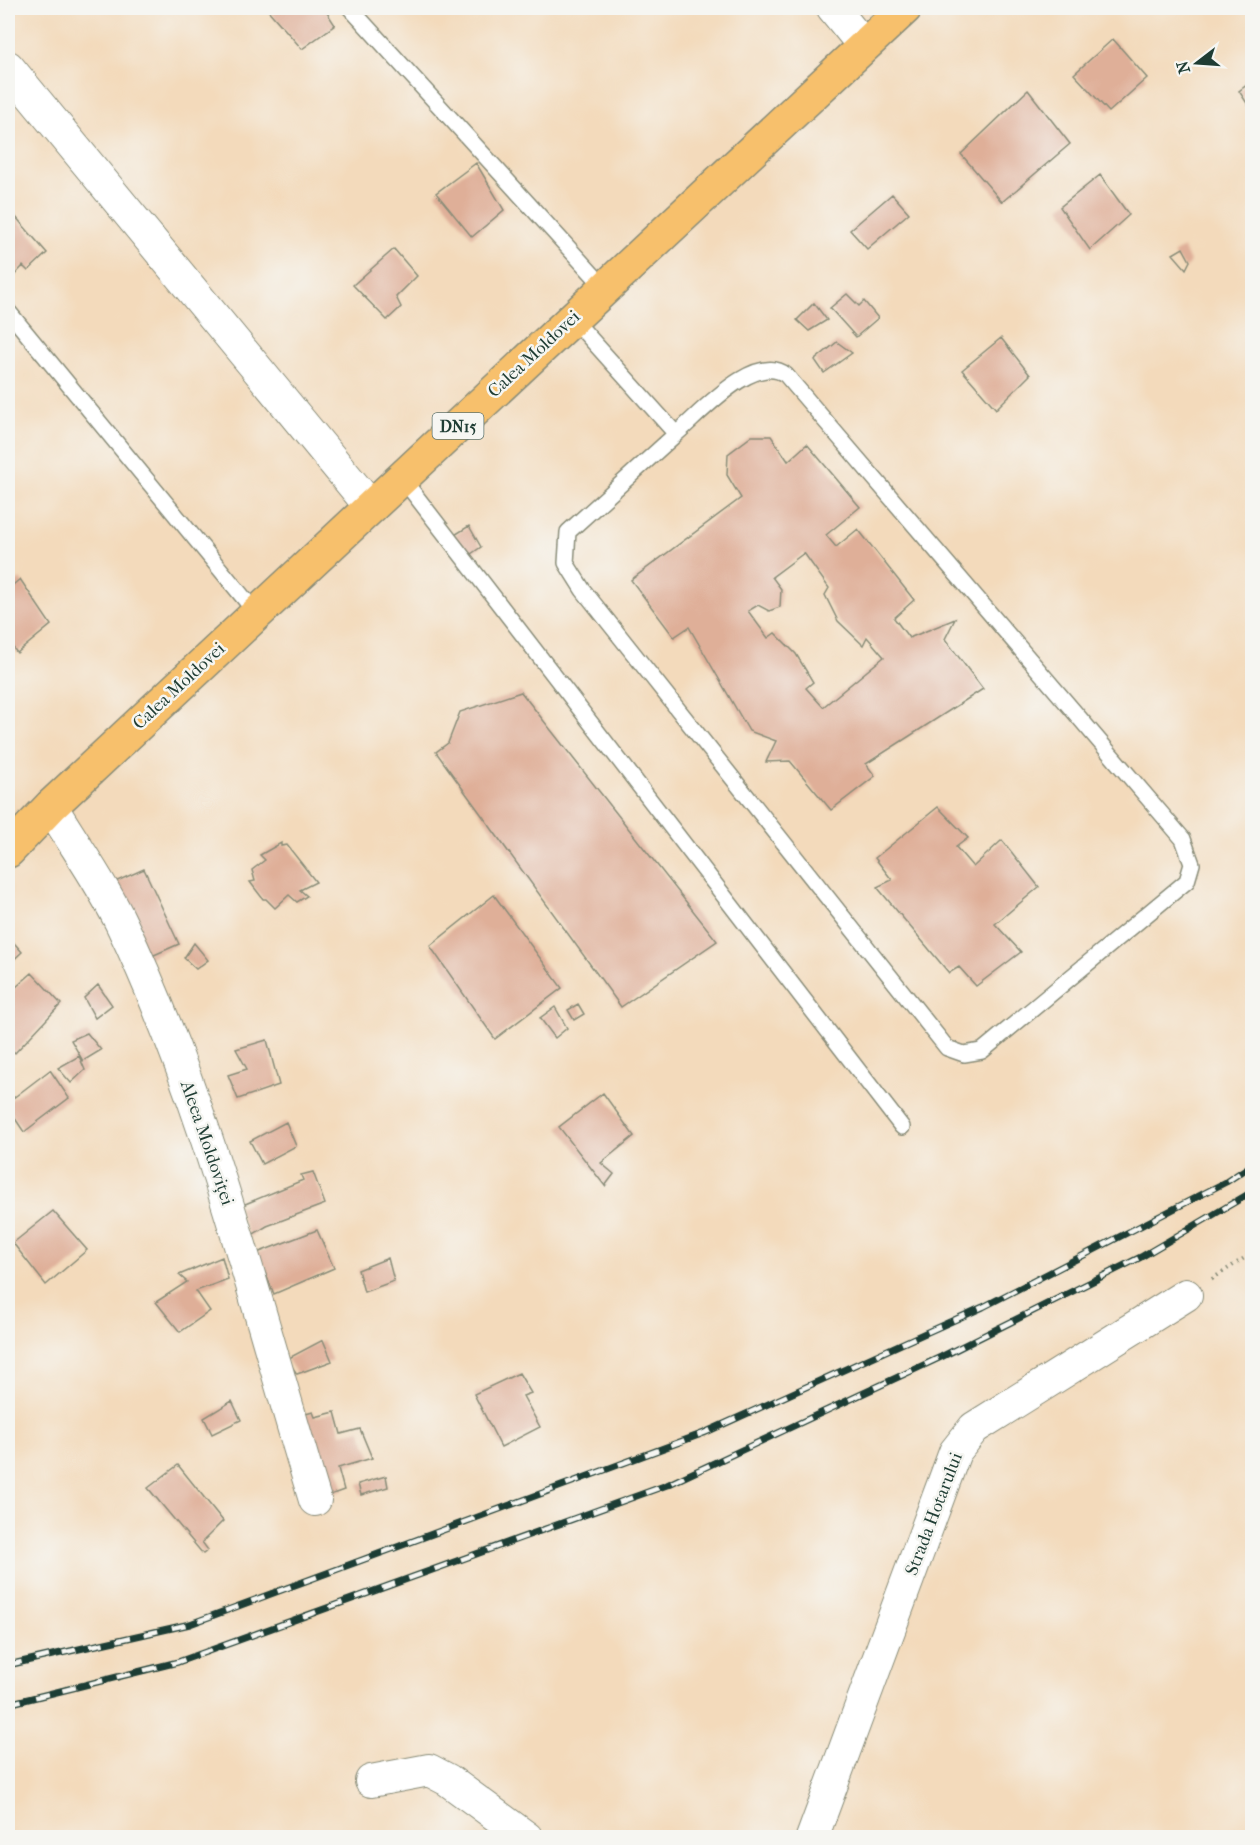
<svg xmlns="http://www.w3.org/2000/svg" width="1260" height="1845" font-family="'IM FELL French Canon',serif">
  <rect width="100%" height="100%" fill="#f6f6f2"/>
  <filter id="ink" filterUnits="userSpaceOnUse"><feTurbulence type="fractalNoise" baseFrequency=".0167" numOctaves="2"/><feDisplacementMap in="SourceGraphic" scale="12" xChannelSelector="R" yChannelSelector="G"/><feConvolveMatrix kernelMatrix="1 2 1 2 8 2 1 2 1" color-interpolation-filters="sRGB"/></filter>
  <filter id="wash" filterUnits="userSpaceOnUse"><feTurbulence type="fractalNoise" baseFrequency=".008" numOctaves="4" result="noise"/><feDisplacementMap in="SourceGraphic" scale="24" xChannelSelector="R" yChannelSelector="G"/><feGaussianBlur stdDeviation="1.35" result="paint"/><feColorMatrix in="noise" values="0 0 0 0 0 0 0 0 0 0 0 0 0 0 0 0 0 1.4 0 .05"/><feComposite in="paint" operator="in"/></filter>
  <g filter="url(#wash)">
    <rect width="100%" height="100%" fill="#f3dabb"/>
    <g id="blocks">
      <path fill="#dfaf98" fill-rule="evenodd" d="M266 8H324L335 25 302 49Z
        M1113 39 1147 78 1109 112 1074 74Z
        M1252 81V111L1239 91Z
        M1028 90 1070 144 1002 202 961 154Z
        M476 163 504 210 472 237 436 193Z
        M1100 175 1129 215 1090 250 1060 207Z
        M892 194 909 213 867 249 850 230Z
        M8 208 47 253 28 271 23 266 8 282Z
        M1183 248 1190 261 1186 269 1173 254Z
        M394 249 417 276 396 297 401 307 387 320 353 285Z
        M847 294 859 306 864 301 878 318 856 337 830 308Z
        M814 303 827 320 809 331 797 320Z
        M1001 338 1030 375 996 409 962 370Z
        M837 342 852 353 824 373 815 360Z
        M752 436H771L788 461 807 444 860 507 826 535 836 547 858 529 914 600 894 618 909 638 955 619 945 639 983 689 866 764 875 776 831 810 790 761 766 762 776 741 749 731 689 627 674 637 631 580 741 498 727 475 728 454ZM804 553 829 588 825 595 838 621 863 645 867 637 884 657 823 707 806 688 813 682 796 654 775 633 768 638 748 611 758 605 769 611 780 607 781 589 772 577Z
        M469 526 481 547 468 556 453 536Z
        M20 579 51 625 17 653 8 641V589Z
        M521 692 717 941 621 1007 436 752 448 743 460 712Z
        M938 807 968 838 956 847 973 867 1002 840 1039 887 995 924 1021 952 976 986 959 967 949 973 877 887 892 880 875 858Z
        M281 843V846L287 845 316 882 300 890 307 896 297 902 289 895 275 908 266 899H263L250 882 255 881 252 870 265 860 260 855Z
        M144 869 179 944 145 959 106 886Z
        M494 895 562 988 495 1039 430 946Z
        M8 936 22 952 8 965Z
        M194 943 208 960 196 969 184 958Z
        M32 973 61 1004 15 1053 8 1046V994Z
        M98 985 112 1005 95 1018 84 998Z
        M578 1004 584 1014 574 1020 568 1010Z
        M555 1007 567 1028 555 1038 540 1018Z
        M87 1033 101 1050 83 1061 71 1040Z
        M267 1040 279 1085 238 1099 228 1075 247 1069 236 1049Z
        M79 1056 85 1070 71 1083 58 1068Z
        M50 1070 69 1098 24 1132 8 1108V1102Z
        M603 1093 634 1136 601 1163 614 1174 605 1186 559 1127Z
        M286 1122 296 1146 262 1164 250 1141Z
        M313 1172 325 1204 267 1226 249 1237 238 1207 303 1180 301 1175Z
        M53 1211 87 1250 46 1285 13 1243Z
        M317 1230 334 1268 274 1294 257 1253Z
        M222 1257 228 1279 196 1291 210 1311 180 1332 156 1302 187 1282 179 1275Z
        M388 1258 394 1281 364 1292 358 1270Z
        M323 1340 332 1361 297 1374 287 1359Z
        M519 1373 531 1393 523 1396 540 1427 501 1447 474 1394Z
        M232 1401 241 1420 212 1434 204 1418Z
        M313 1412 315 1417 335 1412 341 1434 360 1429 372 1458 338 1468 344 1490 330 1495 302 1415Z
        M178 1465 223 1521 202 1542 208 1550 203 1554 148 1488Z
        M386 1476 388 1487 361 1495 358 1484Z"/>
    </g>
  </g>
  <g filter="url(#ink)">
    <use href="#blocks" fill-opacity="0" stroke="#898c78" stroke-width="1.5"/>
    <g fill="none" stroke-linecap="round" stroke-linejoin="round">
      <g stroke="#898c78" stroke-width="18">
        <path id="lane" d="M350 8 605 288
          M8 311 257 614
          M572 318 676 434C700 414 755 351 786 375L1183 839 1192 864 1187 881 982 1051 964 1054 947 1048 583 590 566 563 568 532 676 434
          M402 478 902 1127"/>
      </g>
      <g stroke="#898c78" stroke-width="34">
        <path id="street" d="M833 8 864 46
          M8 67 371 507
          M51 806C74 845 102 883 121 923 209 1107 256 1307 315 1500
          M371 1781 429 1770 448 1780 527 1838
          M812 1838 955 1452 974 1428 1186 1295"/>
      </g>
      <g stroke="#898c78" stroke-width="36">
        <path id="primary" d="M8 851 51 806 905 8"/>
      </g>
      <path stroke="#898c78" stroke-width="4" stroke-dasharray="1.5 4.5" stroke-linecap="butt" d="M1212 1279 1252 1253"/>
      <use href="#lane" stroke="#fff" stroke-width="15"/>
      <use href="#street" stroke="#fff" stroke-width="32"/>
      <use href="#primary" stroke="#f7c06c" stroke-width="33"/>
      <g stroke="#1f3d34" stroke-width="7">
        <path id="rail" d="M8 1665 190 1624 704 1433 983 1307 1226 1182 1252 1165
          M8 1704 178 1662 667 1485 941 1357 1141 1257 1252 1192"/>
      </g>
      <use href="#rail" stroke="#f6f6f2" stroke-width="4.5" stroke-dasharray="14" stroke-linecap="butt"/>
    </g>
  </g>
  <g text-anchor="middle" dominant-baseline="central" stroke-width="5" stroke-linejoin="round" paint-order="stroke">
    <rect fill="#f6f6f2" stroke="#60746d" stroke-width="1.5" x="432.5" y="413" width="51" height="26" rx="4.5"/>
    <g font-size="16" font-weight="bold" fill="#1f3d34">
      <text x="458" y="426">DN15</text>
    </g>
    <g font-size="18" fill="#1f3d34" stroke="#f6f6f2">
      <text transform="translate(534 354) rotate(-43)">Calea Moldovei</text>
      <text transform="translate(179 686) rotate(-43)">Calea Moldovei</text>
      <text transform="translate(207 1143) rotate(71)">Aleea Moldoviței</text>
      <text transform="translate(934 1514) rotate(-69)">Strada Hotarului</text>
    </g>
  </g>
  <rect width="1260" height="1845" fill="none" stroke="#f6f6f2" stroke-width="30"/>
  <g transform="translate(1197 63) rotate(253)" stroke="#f6f6f2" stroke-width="4.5" paint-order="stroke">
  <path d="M0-4.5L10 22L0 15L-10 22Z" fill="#1f3d34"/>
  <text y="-9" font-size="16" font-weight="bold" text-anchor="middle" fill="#1f3d34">N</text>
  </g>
</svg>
